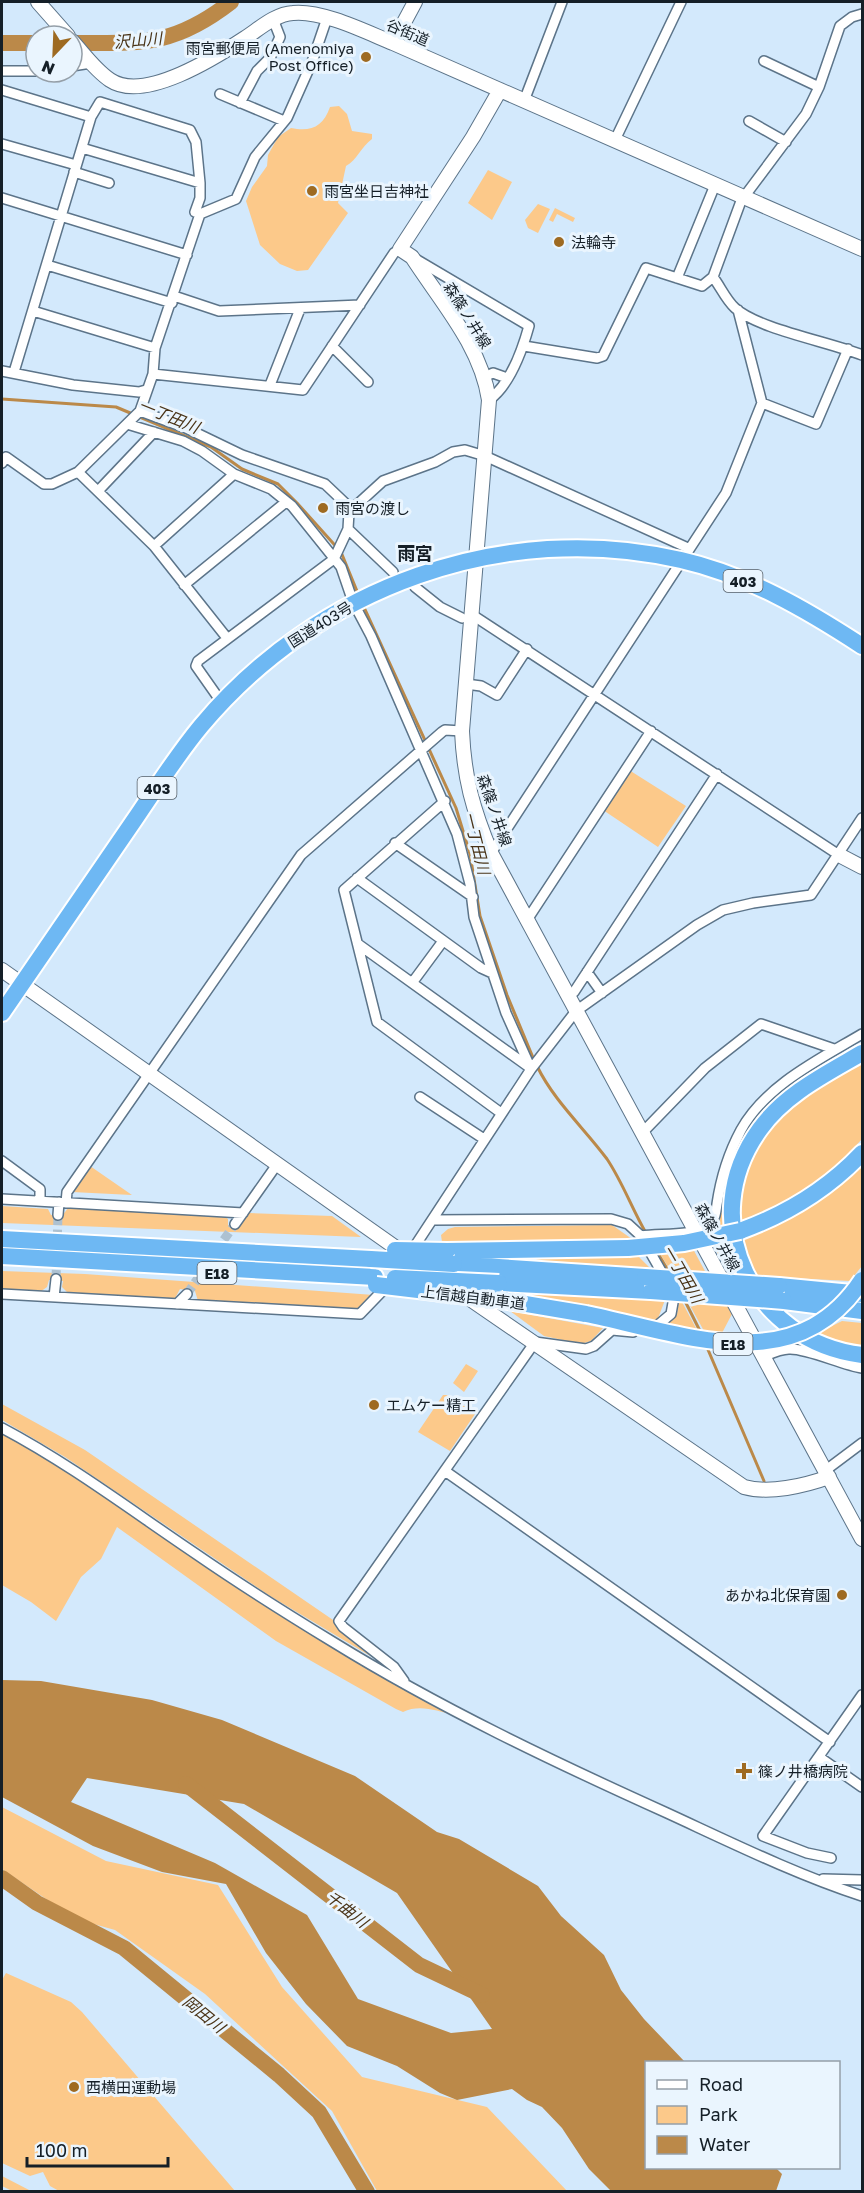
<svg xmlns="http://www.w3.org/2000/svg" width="864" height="2193" font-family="'Golos Text','Noto Sans JP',sans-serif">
  <rect width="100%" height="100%" fill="#d3e9fc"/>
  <path fill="#fcc98a" d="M339 106 347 114 352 131 372 134V139C361 147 357 160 346 166L338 203 348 213 308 270 297 271 280 264 260 245 246 201 252 187 267 166 268 155 278 137 291 128C311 132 323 127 330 107Z
    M488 170 512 182 492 220 468 203Z
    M538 204 550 209 538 233 528 228 525 220Z
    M555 208 575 218 573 222 557 214 553 222 549 220Z
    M629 770 686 806 658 847 603 810Z
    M862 1061V1139C827 1178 789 1209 736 1223L742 1171 775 1118 809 1091Z
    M755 1119 757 1120 725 1225 716 1228C724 1188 734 1154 755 1119Z
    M862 1163V1266L850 1281 754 1276 738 1239Z
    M90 1166 132 1195 72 1192Z
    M2 1206 48 1209 51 1215 62 1216 68 1208 222 1215 228 1219V1225L240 1226 249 1213 332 1216 361 1237 2 1223Z
    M612 1225 632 1239 554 1242H442L441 1235 448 1229 455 1227Z
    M725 1241 738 1275 730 1274 712 1244Z
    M692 1247 706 1273 670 1270 659 1252Z
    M636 1254 651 1269 537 1261 536 1257Z
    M2 1271 85 1274 374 1295 356 1310 198 1301 195 1291 180 1289 173 1302 68 1293 62 1287 63 1281 49 1280 47 1287 40 1292 2 1291Z
    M501 1293 665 1300 657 1321Z
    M679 1301 682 1302 697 1330 668 1325 677 1314Z
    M688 1302 727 1304 732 1314 722 1333 704 1331Z
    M510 1311 603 1328 591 1341 581 1344 544 1336Z
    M842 1321 862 1323V1348L814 1335Z
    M466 1364 478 1371 464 1392 453 1383Z
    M443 1395H449L475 1414 450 1451 418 1432Z
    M2 1404 85 1450 336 1622 387 1666 270 1596 65 1457 2 1420Z
    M2 1433 31 1448 128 1513 454 1715C437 1711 420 1704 403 1712L396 1709 276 1641 117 1527 101 1559 81 1577 56 1621 31 1602 2 1585Z
    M2 1807 106 1861 218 1885 282 1987 362 2077 487 2107 567 2191H377L332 2111 205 1994 115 1930 90 1923 52 1903 2 1869Z
    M6 1973 71 2002 82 2012 235 2191H59L50 2186 43 2172 30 2176 2 2163V1980Z
    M2 2176 31 2191H12L2 2186Z"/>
  <path fill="#bb8949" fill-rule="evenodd" d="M2 1680 41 1681 152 1700 222 1720 355 1776 437 1832 459 1839 538 1886 561 1916 604 1955 621 1990 644 2019 685 2062H646V2168H776L782 2174 776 2191H611L589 2169 562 2128 542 2107 527 2100 512 2089 457 2100 440 2093 397 2066 347 2046 306 2004 266 1953 226 1884 162 1872 93 1846 2 1797ZM87 1778 244 1804 397 1893 492 2029 451 2033 358 1999 307 1915 215 1863 71 1802Z"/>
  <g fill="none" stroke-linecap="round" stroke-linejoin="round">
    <path stroke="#bb8949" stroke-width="3" d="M2 399 116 407 211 447 242 469 278 484 297 503 341 552 359 596
      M363 605 456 808 470 854 480 916 507 995 534 1060
      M537 1066C554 1101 584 1128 607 1159 623 1183 632 1209 646 1233
      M657 1252 669 1272
      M684 1299 701 1333
      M706 1345 764 1481"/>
    <path stroke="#bb8949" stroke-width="16" d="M2 43H36
      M72 43C141 43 173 47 231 2
      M186 1784 419 1965 482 1995
      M2 1878 37 1903 124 1948 279 2075 319 2112 367 2192"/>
    <path stroke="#adc1d1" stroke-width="9" stroke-dasharray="9 4.5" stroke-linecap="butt" d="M216 1251 235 1224
      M56 1279 58 1215
      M187 1294 207 1265"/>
    <g stroke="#5c7489" stroke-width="12">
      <path id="street" d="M862 14 852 17 840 26 819 87 806 114 741 201 713 277C720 286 726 300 735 308 758 329 830 342 862 355
        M764 61 819 87
        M72 66 91 63
        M2 71H36
        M2 90 91 117 14 372
        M220 94 284 121
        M524 101 562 2
        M240 103 257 71 270 58 280 37 273 19
        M749 121 786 142
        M615 140 681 2
        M2 144 76 165
        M82 148 200 183 196 142 190 130 100 102 91 117
        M74 172 109 183
        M200 183V198L195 212 200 214
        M2 198 187 255
        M200 214 236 199 255 157 287 118 312 62 327 18
        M414 258 529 326C522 351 510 385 489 400
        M47 265 172 303
        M677 278 715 185
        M174 296 219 311 360 305
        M33 311 155 348
        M332 346 368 382
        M524 346 597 358 603 356 646 268 702 286 713 277
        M2 371 73 385 139 392 146 390
        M153 374 303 390 394 253 400 249
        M484 377 493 373 507 378
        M270 385 300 309
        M762 403 816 424 848 349
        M140 411 186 428 242 455 325 484 345 503 349 512
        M127 424 183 441 202 451 234 474 271 489 292 506 341 567 353 602 371 636 457 834 470 884 474 917 506 1013 531 1069
        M2 463 6 457 44 484H52L78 472 140 411 153 374 155 348 200 214
        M78 472 154 546 227 638
        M99 490 154 432
        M348 529 393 572
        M154 546 234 474
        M184 585 286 502
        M415 587 440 607 462 618
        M471 614 839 855
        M466 684 481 686 497 695 527 649
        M222 703 196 666 198 661 334 559 348 529 349 512 383 481 435 462 453 452 465 450 485 456 688 548
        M445 801 344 890 377 1022 501 1113
        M395 843 473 897
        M491 853 726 493 762 403 738 310
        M357 878 481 968 492 973
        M527 920 651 731
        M358 944 529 1067
        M587 972 602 993
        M412 983 443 941
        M574 992 717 774
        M420 1097 484 1139
        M642 1133 705 1068 761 1024 834 1049
        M2 1161 40 1189V1201
        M2 1199 243 1213
        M66 1203 67 1192 301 855 442 732 445 730 462 731
        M58 1215 59 1202
        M432 1220 611 1219 628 1224 641 1236C661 1233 692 1237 709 1225 715 1220 716 1212 717 1204 721 1177 728 1154 741 1130 766 1085 820 1059 862 1034
        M235 1224 278 1163
        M641 1236 665 1278
        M411 1252 531 1069 576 1011 697 925 723 910 753 903 811 895 862 818
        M2 1294 360 1314 388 1285
        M54 1297 56 1279
        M177 1304 187 1294
        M652 1330 671 1314 674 1297 672 1291
        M765 1356C772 1353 781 1349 789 1349 807 1348 842 1365 862 1368
        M2 1428C70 1464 132 1511 196 1554 241 1585 287 1614 333 1642 440 1708 554 1762 667 1813 730 1842 797 1875 862 1896
        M826 1470 862 1443
        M445 1471 830 1742
        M404 1681 394 1667 343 1627 339 1621 535 1342 586 1349 594 1346 612 1330 633 1332
        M819 1757 862 1787
        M831 1858 807 1853 763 1836 862 1695
        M823 1879 862 1880"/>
    </g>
    <g stroke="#5c7489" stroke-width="16">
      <path id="secondary" d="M38 2 68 36
        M72 41C84 54 95 70 110 80 144 103 216 57 245 38 259 29 275 14 293 13 322 10 366 32 393 43L862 249
        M393 43 415 2
        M500 90 473 137 400 249 412 257C441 302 481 346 489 400L462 731C464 778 473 810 491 853L862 1539
        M839 855 862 867
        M2 970 443 1281
        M467 1297 744 1487C769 1494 804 1486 829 1477"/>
    </g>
    <g stroke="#fff" stroke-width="20">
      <path id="highway" d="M2 1013C46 949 90 884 135 819 156 788 177 755 201 726 317 587 504 519 681 560 747 575 807 610 862 646
        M862 1053C826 1074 785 1094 760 1129 693 1221 753 1342 862 1355
        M740 1231C787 1214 827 1190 862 1153
        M2 1239 371 1259
        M447 1251 628 1248
        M2 1256 375 1277
        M454 1264 645 1277
        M499 1283 651 1291
        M779 1286 862 1294
        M502 1300 586 1314
        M784 1301 862 1311"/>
    </g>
    <use href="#street" stroke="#fff" stroke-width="9"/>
    <use href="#secondary" stroke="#fff" stroke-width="14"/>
    <use href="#highway" stroke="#6eb8f3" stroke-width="16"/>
    <g stroke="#fff" stroke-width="20" stroke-linecap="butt">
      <path id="highway-bridge" d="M628 1248 684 1243 740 1231
        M395 1250 447 1251
        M371 1259 454 1264
        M645 1277 779 1286
        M395 1278 499 1283
        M376 1285 502 1300
        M651 1291 784 1301
        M586 1314C681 1333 795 1382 862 1280"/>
    </g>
    <use href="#highway-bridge" stroke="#6eb8f3" stroke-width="16"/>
  </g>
  <g fill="#9e6a21" stroke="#eaf5fe" stroke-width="2">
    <circle cx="366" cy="57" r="6"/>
    <circle cx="312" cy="191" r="6"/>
    <circle cx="559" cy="242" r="6"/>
    <circle cx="323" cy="508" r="6"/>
    <circle cx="374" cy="1405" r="6"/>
    <circle cx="842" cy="1595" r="6"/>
    <path d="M741 1762h6v6h6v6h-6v6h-6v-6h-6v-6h6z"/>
    <circle cx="74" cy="2087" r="6"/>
  </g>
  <g text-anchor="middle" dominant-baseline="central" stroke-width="6" stroke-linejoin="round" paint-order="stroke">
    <g fill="#eaf5fe" stroke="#555f68" stroke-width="1.5">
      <rect x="723.5" y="570" width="39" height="22" rx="4.5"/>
      <rect x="137.5" y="777" width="39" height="22" rx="4.5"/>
      <rect x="197.5" y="1262" width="39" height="22" rx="4.5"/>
      <rect x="713.5" y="1333" width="39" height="22" rx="4.5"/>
    </g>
    <g font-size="14" font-weight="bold" fill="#151f27">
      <text x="743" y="581">403</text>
      <text x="157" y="788">403</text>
      <text x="217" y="1273">E18</text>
      <text x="733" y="1344">E18</text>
    </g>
    <g font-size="15" fill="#151f27" stroke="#eaf5fe">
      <text transform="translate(408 32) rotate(23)">谷街道</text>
      <text transform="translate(468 315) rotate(58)">森篠ノ井線</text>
      <text transform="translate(320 624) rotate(-32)">国道403号</text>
      <text transform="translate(495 810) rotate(71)">森篠ノ井線</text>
      <text transform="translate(718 1237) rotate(61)">森篠ノ井線</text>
      <text transform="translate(473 1297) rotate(7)">上信越自動車道</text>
    </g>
    <g font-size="15" fill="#151f27" stroke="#eaf5fe" text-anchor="start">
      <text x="354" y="48" text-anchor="end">雨宮郵便局 (Amenomiya<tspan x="354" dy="17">Post Office)</tspan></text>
      <text x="324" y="191">雨宮坐日吉神社</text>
      <text x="571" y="242">法輪寺</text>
      <text x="335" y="508">雨宮の渡し</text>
      <text x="386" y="1405">エムケー精工</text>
      <text x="830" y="1595" text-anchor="end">あかね北保育園</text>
      <text x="758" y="1771">篠ノ井橋病院</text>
      <text x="86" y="2087">西横田運動場</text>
    </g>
    <g font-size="16" font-style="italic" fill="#4a3418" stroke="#eaf5fe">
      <text transform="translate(138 40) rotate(-5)">沢山川</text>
      <text transform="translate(169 416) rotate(22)">一丁田川</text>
      <text transform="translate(477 843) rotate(76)">一丁田川</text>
      <text transform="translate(683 1274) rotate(60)">一丁田川</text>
      <text transform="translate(347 1909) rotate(38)">千曲川</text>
      <text transform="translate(204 2014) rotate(39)">岡田川</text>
    </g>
    <g font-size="18" font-weight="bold" fill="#151f27" stroke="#eaf5fe">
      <text x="415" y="553">雨宮</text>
    </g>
  </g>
  <rect width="864" height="2193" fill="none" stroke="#151f27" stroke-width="6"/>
  <rect x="645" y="2061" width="195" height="108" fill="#eaf5fe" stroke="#959fa8" stroke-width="1.5"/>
  <rect x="657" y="2080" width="30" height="9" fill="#ffffff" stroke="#959fa8" stroke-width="1.5"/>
  <text x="699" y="2091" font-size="18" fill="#151f27">Road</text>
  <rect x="657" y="2106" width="30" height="18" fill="#fcc98a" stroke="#959fa8" stroke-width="1.5"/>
  <text x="699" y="2121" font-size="18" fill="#151f27">Park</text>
  <rect x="657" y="2136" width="30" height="18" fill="#bb8949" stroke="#959fa8" stroke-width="1.5"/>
  <text x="699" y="2151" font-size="18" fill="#151f27">Water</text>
  <g transform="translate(54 54) rotate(203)"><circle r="28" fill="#eaf5fe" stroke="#959fa8" stroke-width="1.5"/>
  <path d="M0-4.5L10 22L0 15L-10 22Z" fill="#9e6a21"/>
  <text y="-9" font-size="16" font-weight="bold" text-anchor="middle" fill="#151f27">N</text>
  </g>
  <path d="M27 2157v9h141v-9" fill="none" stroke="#151f27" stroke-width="3"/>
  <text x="36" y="2157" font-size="18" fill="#151f27" stroke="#eaf5fe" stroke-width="4.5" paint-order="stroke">100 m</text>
</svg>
